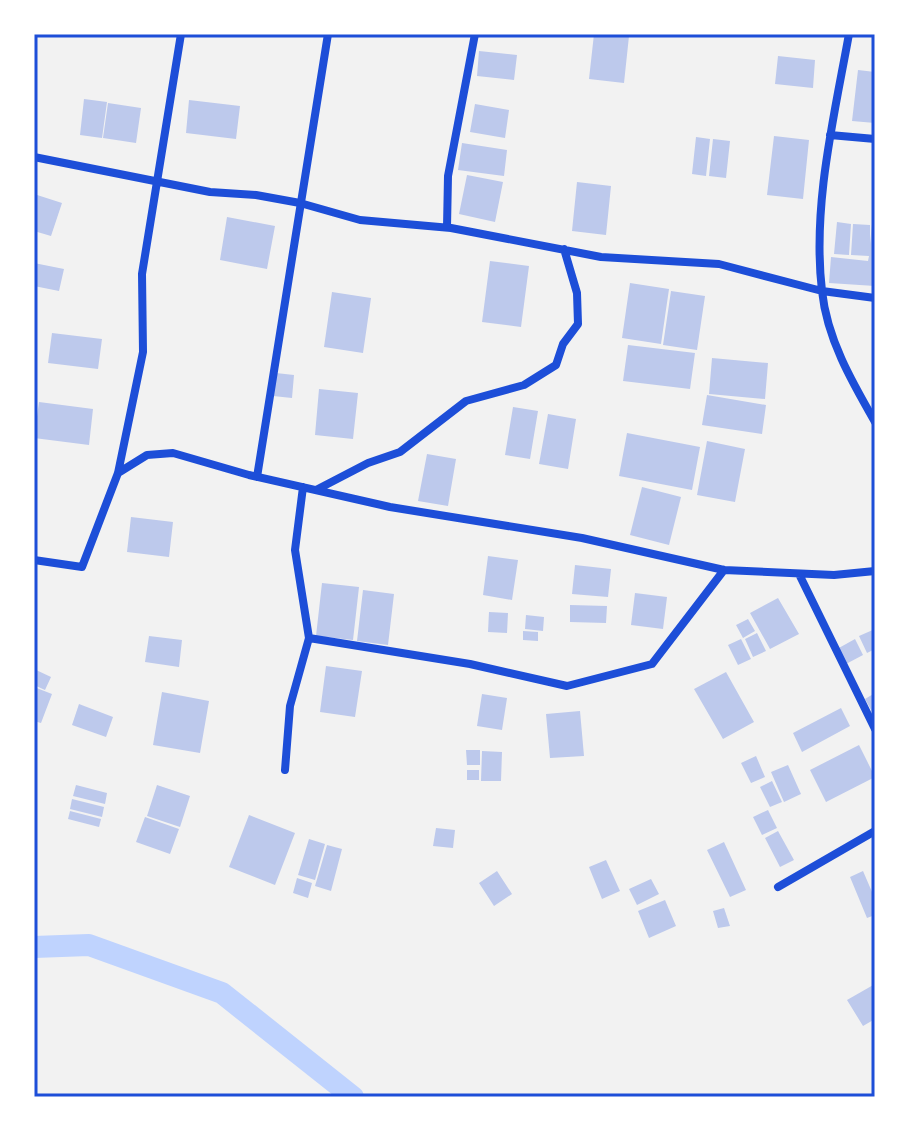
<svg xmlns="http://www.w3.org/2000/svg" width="909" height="1131" font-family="Montserrat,sans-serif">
  <rect width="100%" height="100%" fill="#f2f2f2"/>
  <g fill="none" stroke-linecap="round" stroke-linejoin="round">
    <path stroke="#bfd3fe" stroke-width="22" d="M34 947 89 945 222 993 353 1097"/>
  </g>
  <path fill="#bdc9ec" d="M594 34 629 36 624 83 589 79Z
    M479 51 517 55 514 80 477 76Z
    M778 56 815 60 813 88 775 84Z
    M858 70 875 72V123L852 121Z
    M84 99 107 102 102 138 80 135Z
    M189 100 240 106 236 139 186 133Z
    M108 103 141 108 136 143 103 138Z
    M475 104 509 110 505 138 470 132Z
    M774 136 809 140 803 199 767 195Z
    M696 137 710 139 706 176 692 174Z
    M713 139 730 141 726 178 709 176Z
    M462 143 507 150 504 176 458 170Z
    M467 175 503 182 495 222 459 214Z
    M577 182 611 186 606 235 572 231Z
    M34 194 62 203 51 236 34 231Z
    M227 217 275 226 267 269 220 260Z
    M837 222 851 224 849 255 834 254Z
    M853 224 870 225V244L872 224H875V286L829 283 831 257 868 261 869 256 851 255Z
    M490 261 529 266 521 327 482 322Z
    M34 263 64 269 59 291 34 286Z
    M630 283 669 289 661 344 622 338Z
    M671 291 705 296 697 350 663 345Z
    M332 292 371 298 363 353 324 347Z
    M52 333 102 339 98 369 48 363Z
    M628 345 695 353 690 389 623 381Z
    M712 358 768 363 765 399 709 394Z
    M276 373 294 375 292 398 273 396Z
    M319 389 358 393 353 439 315 435Z
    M707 395 766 405 762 434 702 425Z
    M39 402 93 409 89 445 34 438Z
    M513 407 538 411 530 459 505 455Z
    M548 414 576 419 568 469 539 464Z
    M627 433 700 447 692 490 619 476Z
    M707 441 745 449 735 502 697 495Z
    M427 454 456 459 448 506 418 501Z
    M642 487 681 497 669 545 630 535Z
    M131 517 173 522 169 557 127 552Z
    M488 556 518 560 512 600 483 595Z
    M575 565 611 569 608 597 572 594Z
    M322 583 359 587 353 640 316 636Z
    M363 590 394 594 388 645 357 641Z
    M635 593 667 597 663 629 631 625Z
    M778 598 799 634 770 649 750 613Z
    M570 605 607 606 606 623 570 622Z
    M489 612 508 613 507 633 488 632Z
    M526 615 544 617 543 631 525 629Z
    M748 619 755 631 743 638 736 625Z
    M875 629V649L867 653 859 636Z
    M523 631 538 632V641L523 640Z
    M757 633 766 651 753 657 745 639Z
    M149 636 182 640 179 667 145 662Z
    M741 639 751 659 738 665 728 645Z
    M855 639 863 655 846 664 837 649Z
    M326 666 362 671 355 717 320 712Z
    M34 669 51 677 45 690 34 685Z
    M726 672 754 722 723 739 694 689Z
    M34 687 52 694 41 723 34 721Z
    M162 692 209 701 200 753 153 745Z
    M875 693V717L865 699Z
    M482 694 507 698 502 730 477 726Z
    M79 704 113 717 106 737 72 725Z
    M841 708 850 726 802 752 793 733Z
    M580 711 584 756 550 758 546 714Z
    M859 745 875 777 826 802 810 770Z
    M466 750H480V765H467Z
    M482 751 502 752 501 781H481Z
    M756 756 765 777 751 783 741 763Z
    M788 765 801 794 784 802 771 772Z
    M467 770H479V780H467Z
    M772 781 782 802 770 807 760 787Z
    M76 785 107 793 105 804 73 796Z
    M157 785 190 796 180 827 147 816Z
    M72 799 104 807 102 817 70 809Z
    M768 810 777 828 762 835 753 817Z
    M70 811 101 819 99 827 68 819Z
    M249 815 295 833 275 885 229 867Z
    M145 817 179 829 170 854 136 842Z
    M436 828 455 830 453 848 433 846Z
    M778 831 794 860 780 867 765 838Z
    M309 839 325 844 315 880 298 875Z
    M724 842 746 890 730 897 707 850Z
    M327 845 342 849 331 891 315 886Z
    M606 860 620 891 602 899 589 867Z
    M497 871 512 894 494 906 479 883Z
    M863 871 875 899V915L867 918 850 877Z
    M297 878 312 883 308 898 293 893Z
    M651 879 659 894 637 905 629 889Z
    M665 900 676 926 649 938 638 911Z
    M724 908 730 926 718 928 713 911Z
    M875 984V1019L863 1026 847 1000Z"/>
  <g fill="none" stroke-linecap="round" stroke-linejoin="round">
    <path stroke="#1d4ed8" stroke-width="8" d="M849 34C834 117 812 207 822 291 827 339 852 382 875 422
      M830 135 875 139
      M34 157 210 192 256 195 300 203 360 220 451 228 601 257 719 264 822 291 875 298
      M447 227 448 176 475 34
      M118 473 147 455 173 453 249 475 390 507 582 538 724 570 834 575 875 571
      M257 477 328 34
      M316 490 368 463 400 452 466 401 524 385 556 365 563 344 578 324 577 293 564 249
      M34 560 82 567 118 473 143 352 142 274 181 34
      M799 574 875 729
      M309 638 470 664 567 686 652 664 724 570
      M285 770 290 706 309 638 295 550 303 487
      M778 887 875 831"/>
  </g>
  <rect width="909" height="1131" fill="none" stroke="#ffffff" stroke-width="72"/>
  <rect x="36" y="36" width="837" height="1059" fill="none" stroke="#1d4ed8" stroke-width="3"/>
</svg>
